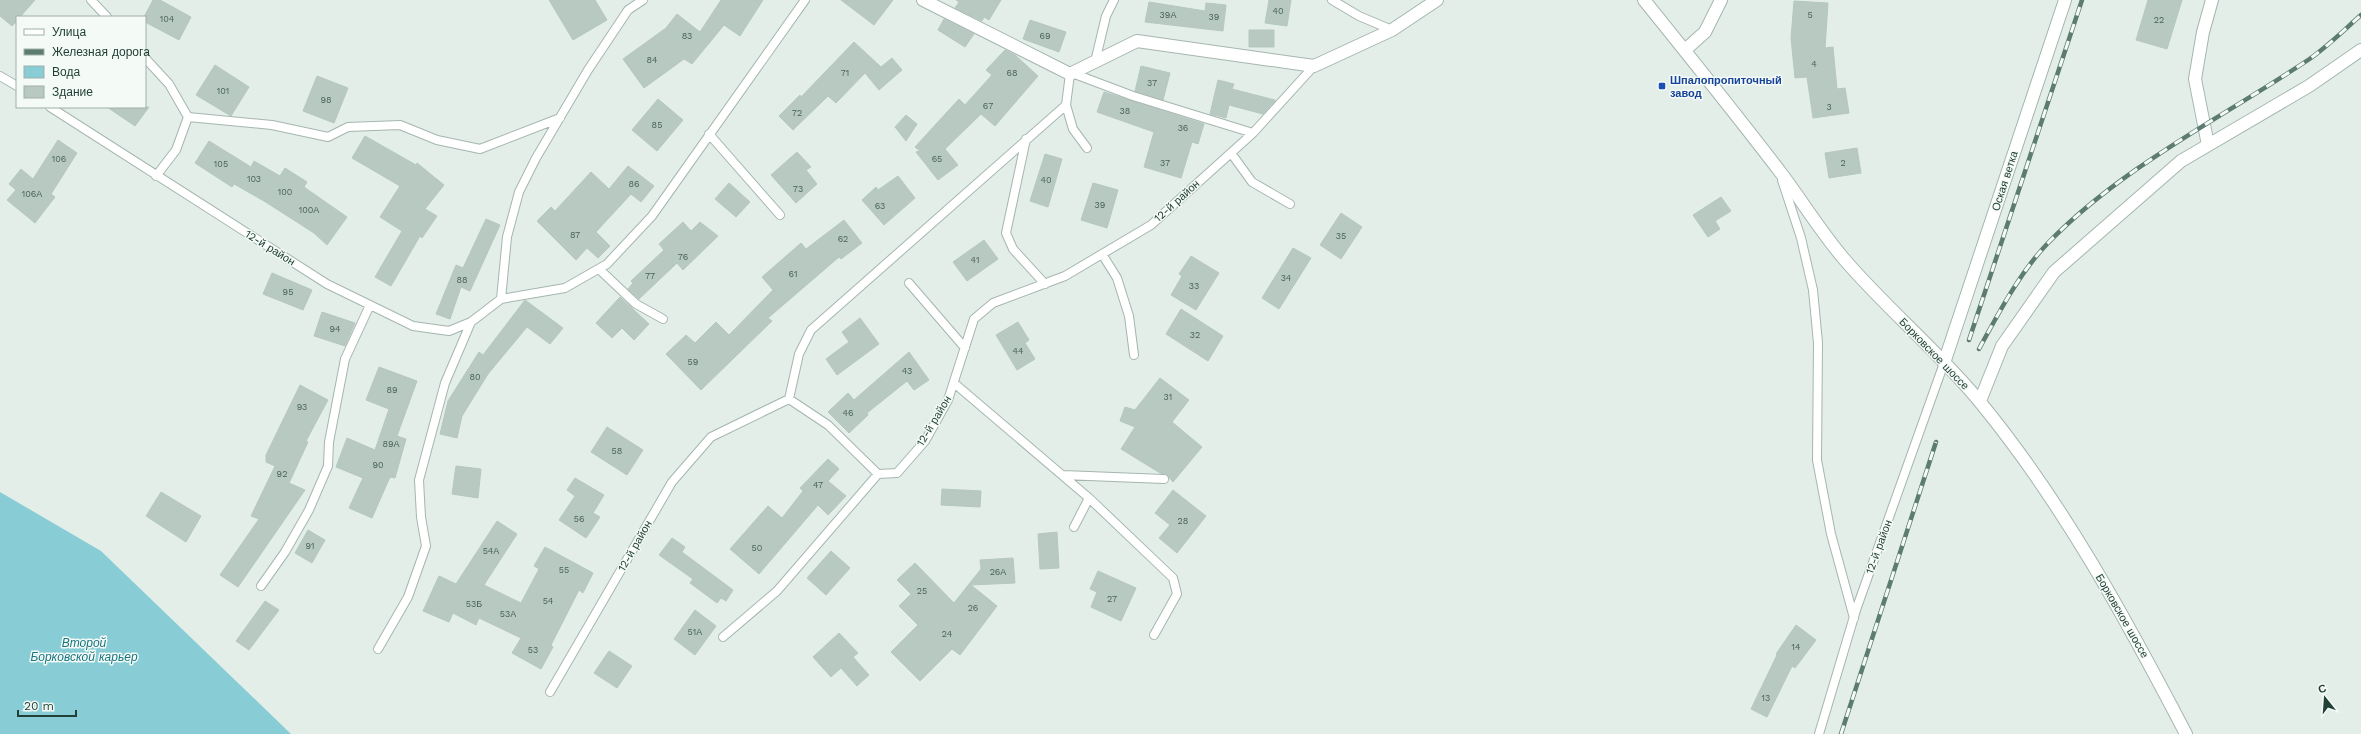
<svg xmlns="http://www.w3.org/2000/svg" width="2361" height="734" font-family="'Work Sans',sans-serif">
  <rect width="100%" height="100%" fill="#e3eee8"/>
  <path fill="#88cdd6" d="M0 492 101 551 291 734H0Z"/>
  <path fill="#b8c9c1" stroke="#b5c8bf" d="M0 0H35L20 17H17V21L12 26 0 16Z
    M153 0H160L191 17 179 40 145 22 144 17Z
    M549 0H595L607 20 573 40Z
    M721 0H763L740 36 724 25 692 64 684 59 644 88 623 59 666 28 677 14 700 32Z
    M841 0H893L874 25Z
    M956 0H1001L989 20 984 17 982 21 955 8 959 2Z
    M1269 0H1291L1287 26 1265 23Z
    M2148 0H2182L2167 49 2136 40Z
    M1794 1 1828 3 1825 48 1833 47 1837 89 1845 88 1849 113 1813 118 1807 77 1795 78 1791 38Z
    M1149 2 1205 11 1206 3 1226 5 1223 31 1145 22Z
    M944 19 974 34 965 47 938 30Z
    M1030 20 1066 32 1059 52 1023 39Z
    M1249 30H1274V47H1249Z
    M854 42 881 67 892 58 902 70 879 90 865 73 836 103 828 96 793 130 779 116 800 95 801 97Z
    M1005 50 1015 55 1038 76 995 126 981 114 945 149 958 165 938 180 916 152 920 151 915 147 959 99 965 105 992 75 986 70Z
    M215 65 249 87 231 116 196 95Z
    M1141 66 1170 73 1163 100 1135 91Z
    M317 76 348 88 334 123 303 111Z
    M1218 80 1234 84 1232 89 1275 100 1274 102 1263 114 1229 105 1226 118 1210 114Z
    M1104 92 1204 124 1198 144 1192 142 1181 178 1144 167 1154 132 1097 112Z
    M658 99 683 120 657 151 632 130Z
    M107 107H149L135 126Z
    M906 115 917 124 906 141 895 127Z
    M365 136 416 165 417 163 444 185 425 209 437 216 422 238 420 236 391 286 375 277 402 231 380 217 400 186 352 158Z
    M58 140 77 153 51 194 55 197 35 223 7 200 16 190 9 184 21 169 33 179Z
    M209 141 251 167 254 161 280 176 285 168 307 182 304 187 347 217 327 245 314 233 264 201 234 184 232 187 195 163Z
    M1857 148 1861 173 1829 178 1825 153Z
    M797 152 811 167 806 170 817 184 796 203 771 175Z
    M1045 154 1062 159 1048 207 1030 201Z
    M628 166 654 186 641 202 631 194 596 232 610 246 598 258 587 248 576 260 537 221 551 207 555 211 591 172 609 189Z
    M898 176 915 198 884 225 862 200 876 187 878 190Z
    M729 183 750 202 736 217 715 199Z
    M1093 183 1118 190 1107 228 1081 220Z
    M1721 197 1731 211 1715 221 1720 229 1708 237 1693 215Z
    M1341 213 1362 227 1341 259 1320 245Z
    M486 219 500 225 470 291 461 287 450 319 436 314 456 265 463 268Z
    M844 220 862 243 841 259 839 257 768 318 772 321 701 390 666 354 686 335 695 343 716 322 729 335 773 290 762 277 801 243 806 249Z
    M683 222 691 231 700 222 718 236 683 270 677 263 639 299 628 289 633 283 631 281 664 250 659 244Z
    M984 240 998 259 967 281 953 262Z
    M1293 248 1311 258 1279 309 1262 298Z
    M1191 256 1219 273 1196 310 1171 295 1182 276 1179 274Z
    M272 273 312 290 303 310 263 294Z
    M620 297 649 324 634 340 622 328 612 338 596 323Z
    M525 300 563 328 550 344 527 327 488 374 462 416 457 438 440 434 448 401 479 352 483 355Z
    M1181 309 1223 336 1208 361 1166 334Z
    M322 312 355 323 345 346 314 336Z
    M860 318 879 344 837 375 826 359 849 342 842 332Z
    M1018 322 1029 340 1025 343 1035 359 1017 370 996 335Z
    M909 352 929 380 914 390 907 381 867 413 868 415 849 433 828 412 848 393 854 400Z
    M379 367 417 381 397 436 406 439 395 478 390 477 372 518 349 508 363 478 336 467 347 438 375 450 389 409 366 400Z
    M1160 378 1189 400 1172 422 1202 447 1173 482 1167 475 1160 473 1121 449 1135 427 1120 421 1125 407 1135 410Z
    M300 385 328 400 306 441 308 442 289 483 305 490 238 587 220 575 259 519 251 516 275 466 266 462V455Z
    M607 427 643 450 627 475 591 452Z
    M828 459 839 469 828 481 846 496 828 515 818 505 759 574 730 549 768 506 782 518 803 491 800 488Z
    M456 466 481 469 478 498 452 494Z
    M575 478 604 495 593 513 600 517 586 538 559 520 575 496 567 490Z
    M942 489 981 491 980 507 941 505Z
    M1173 490 1206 516 1177 553 1159 538 1170 525 1155 513Z
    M161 492 201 516 186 542 146 516Z
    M497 521 517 534 484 585 521 603 539 569 534 566 545 547 593 573 583 593 579 590 551 645 553 647 541 669 512 653 521 638 479 618 476 625 453 613 449 622 423 611 439 576 456 584Z
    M308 530 325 540 312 563 295 553Z
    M1057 532 1059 568 1040 569 1038 534Z
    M672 538 685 547 682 552 733 590 726 601 721 598 717 603 690 583 693 579 659 555Z
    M831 551 850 568 826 595 807 578Z
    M1013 558 1015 583 971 585 997 606 960 655 952 649 920 681 891 652 918 625 899 606 911 594 897 580 915 563 954 603 981 569 980 560Z
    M1098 571 1136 588 1121 621 1091 607 1097 592 1090 589Z
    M265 601 279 610 249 650 236 641Z
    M695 610 716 626 695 655 674 639Z
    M1796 625 1816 640 1795 668 1792 666 1767 717 1751 709 1777 655 1776 654Z
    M839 633 858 653 853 657 869 675 857 686 841 668 831 677 813 657Z
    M609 651 632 666 617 688 594 673Z"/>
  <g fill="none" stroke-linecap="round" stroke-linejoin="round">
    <g stroke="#a5b6af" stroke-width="10">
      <path id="service" d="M91 0 107 17
        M643 0 628 10 588 70 536 158 519 192 507 237 501 299 565 288 607 264 652 216 805 0
        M1332 0 1359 16 1392 30
        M145 58 169 84 188 117 176 150 156 176
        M1095 62 1106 16 1114 0
        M1072 73 1133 96 1253 133
        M0 76 17 86
        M1066 105 1073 129 1087 148
        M50 107 327 284 413 326 449 331 471 322 501 299
        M188 117 272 125 328 137 348 127 400 125 437 140 480 149 560 118
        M709 134 780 215
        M1026 139 1006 233 1013 249 1045 284
        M1231 153 1252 182 1290 204
        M1782 180 1801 238 1813 290 1818 343 1817 460 1831 534 1854 618
        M1102 254 1117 278 1129 316 1134 355
        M599 269 636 304 663 319
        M909 283 965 348
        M954 383 1089 498 1173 578 1177 594 1154 635
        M789 399 799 354 811 330 1066 105 1070 74
        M1063 475 1164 479
        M1074 527 1089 498
        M261 586 285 552 309 510 328 466 329 442 345 359 370 305
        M723 637 777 591 878 474
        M378 649 408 597 426 546 421 517 419 480 445 383 471 322
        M550 692 672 482 711 437 789 399 828 425 878 474 897 473 925 441 948 400 974 319 993 303 1065 276 1151 225 1253 133 1314 66
        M1819 734 1856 610 1944 363"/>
    </g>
    <g stroke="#a5b6af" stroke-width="14">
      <path id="minor" d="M923 0 1070 74 1137 41 1314 66 1392 30 1437 0
        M1685 50 1705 32 1721 0
        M2208 145 2195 79 2203 32 2212 0
        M1944 363 2065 0
        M1980 401 2002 346 2054 272 2181 161 2309 86 2361 50"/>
    </g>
    <g stroke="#a5b6af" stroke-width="14">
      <path id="tertiary" d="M1644 0C1690 57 1736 114 1781 173 1802 201 1821 232 1844 259 1887 309 1938 351 1980 402 2063 503 2126 619 2186 734"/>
    </g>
    <use href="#service" stroke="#fff" stroke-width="8"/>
    <use href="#minor" stroke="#fff" stroke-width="12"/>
    <use href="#tertiary" stroke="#fff" stroke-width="12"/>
    <g stroke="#5c7c72" stroke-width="4.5">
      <path id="rail" d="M1969 340 2082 0
        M1979 349C1998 314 2020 272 2048 243 2123 166 2220 119 2308 60 2327 47 2344 30 2361 15
        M1841 734 1936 442"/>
    </g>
    <use href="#rail" stroke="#f4faf6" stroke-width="3" stroke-dasharray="9" stroke-linecap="butt"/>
  </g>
  <rect fill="#1a4fb4" stroke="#f4faf6" stroke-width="1.5" x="1658" y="82" width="8" height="8" rx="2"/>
  <g text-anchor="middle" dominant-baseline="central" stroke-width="3" stroke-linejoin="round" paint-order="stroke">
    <g font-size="9" fill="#47625a">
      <text x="1278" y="11">40</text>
      <text x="1168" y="15">39А</text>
      <text x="1810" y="15">5</text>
      <text x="1214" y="17">39</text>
      <text x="167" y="19">104</text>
      <text x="2159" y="20">22</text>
      <text x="687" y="36">83</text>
      <text x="1045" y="36">69</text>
      <text x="652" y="60">84</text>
      <text x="1814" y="64">4</text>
      <text x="845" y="73">71</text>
      <text x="1012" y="73">68</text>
      <text x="1152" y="83">37</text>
      <text x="223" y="91">101</text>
      <text x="326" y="100">98</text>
      <text x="988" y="106">67</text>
      <text x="1829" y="107">3</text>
      <text x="1125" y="111">38</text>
      <text x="797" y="113">72</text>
      <text x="657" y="125">85</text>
      <text x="1183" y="128">36</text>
      <text x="59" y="159">106</text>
      <text x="937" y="159">65</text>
      <text x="1165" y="163">37</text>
      <text x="1843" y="163">2</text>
      <text x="221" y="164">105</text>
      <text x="254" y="179">103</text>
      <text x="1046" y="180">40</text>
      <text x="634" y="184">86</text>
      <text x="798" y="189">73</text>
      <text x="285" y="192">100</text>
      <text x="32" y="194">106А</text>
      <text x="1100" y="205">39</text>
      <text x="880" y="206">63</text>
      <text x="309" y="210">100А</text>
      <text x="575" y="235">87</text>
      <text x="1341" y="236">35</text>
      <text x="843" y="239">62</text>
      <text x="683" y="257">76</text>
      <text x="975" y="260">41</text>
      <text x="793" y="274">61</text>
      <text x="650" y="276">77</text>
      <text x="1286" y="278">34</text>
      <text x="462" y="280">88</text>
      <text x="1194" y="286">33</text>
      <text x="288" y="292">95</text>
      <text x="335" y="329">94</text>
      <text x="1195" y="335">32</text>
      <text x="1018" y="351">44</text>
      <text x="693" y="362">59</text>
      <text x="907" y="371">43</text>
      <text x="475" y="377">80</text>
      <text x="392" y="390">89</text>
      <text x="1168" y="397">31</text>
      <text x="302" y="407">93</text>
      <text x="848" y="413">46</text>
      <text x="391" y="444">89А</text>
      <text x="617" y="451">58</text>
      <text x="378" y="465">90</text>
      <text x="282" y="474">92</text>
      <text x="818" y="485">47</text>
      <text x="579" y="519">56</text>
      <text x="1183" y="521">28</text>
      <text x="310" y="546">91</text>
      <text x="757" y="548">50</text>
      <text x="491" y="551">54А</text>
      <text x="564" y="570">55</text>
      <text x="998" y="572">26А</text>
      <text x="922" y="591">25</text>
      <text x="1112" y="599">27</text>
      <text x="548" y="601">54</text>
      <text x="474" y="604">53Б</text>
      <text x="973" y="608">26</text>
      <text x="508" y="614">53А</text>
      <text x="695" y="632">51А</text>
      <text x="947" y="634">24</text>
      <text x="1796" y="647">14</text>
      <text x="533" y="650">53</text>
      <text x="1766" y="698">13</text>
    </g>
    <g font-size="11" font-weight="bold" fill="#164399" stroke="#f4faf6" text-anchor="start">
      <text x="1670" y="80">Шпалопропиточный<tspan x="1670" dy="13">завод</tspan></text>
    </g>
    <g font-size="11" fill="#214037" stroke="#f4faf6">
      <text transform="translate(2005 181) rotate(-72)">Оская ветка</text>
      <text transform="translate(1177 201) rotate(-42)">12-й район</text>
      <text transform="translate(270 248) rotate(32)">12-й район</text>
      <text transform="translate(1934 354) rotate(46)">Борковское шоссе</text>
      <text transform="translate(934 421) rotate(-59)">12-й район</text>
      <text transform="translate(635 546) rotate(-60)">12-й район</text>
      <text transform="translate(1879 547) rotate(-70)">12-й район</text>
      <text transform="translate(2122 616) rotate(60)">Борковское шоссе</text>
    </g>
    <g font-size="12" font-style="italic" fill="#177480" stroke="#f4faf6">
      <text x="84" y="643">Второй<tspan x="84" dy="14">Борковской карьер</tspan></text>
    </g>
  </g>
  <rect x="16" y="16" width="130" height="92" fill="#f4faf6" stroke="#a0b0aa"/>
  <rect x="24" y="29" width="20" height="6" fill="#ffffff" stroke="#a0b0aa"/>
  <text x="52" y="36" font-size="12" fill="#214037">Улица</text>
  <rect x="24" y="49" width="20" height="6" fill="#5c7c72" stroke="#a0b0aa"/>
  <text x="52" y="56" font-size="12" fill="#214037">Железная дорога</text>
  <rect x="24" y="66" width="20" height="12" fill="#88cdd6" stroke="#a0b0aa"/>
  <text x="52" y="76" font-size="12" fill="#214037">Вода</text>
  <rect x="24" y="86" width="20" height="12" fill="#b8c9c1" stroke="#a0b0aa"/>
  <text x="52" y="96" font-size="12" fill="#214037">Здание</text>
  <g transform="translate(2325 698) rotate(343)" stroke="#f4faf6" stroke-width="3" paint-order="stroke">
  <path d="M0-3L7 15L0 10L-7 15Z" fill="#214037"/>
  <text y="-6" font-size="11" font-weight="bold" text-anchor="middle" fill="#214037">С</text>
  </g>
  <path d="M18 710v6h58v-6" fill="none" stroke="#214037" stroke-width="2"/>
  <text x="24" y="710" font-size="12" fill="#214037" stroke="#f4faf6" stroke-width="3" paint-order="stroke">20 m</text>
</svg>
